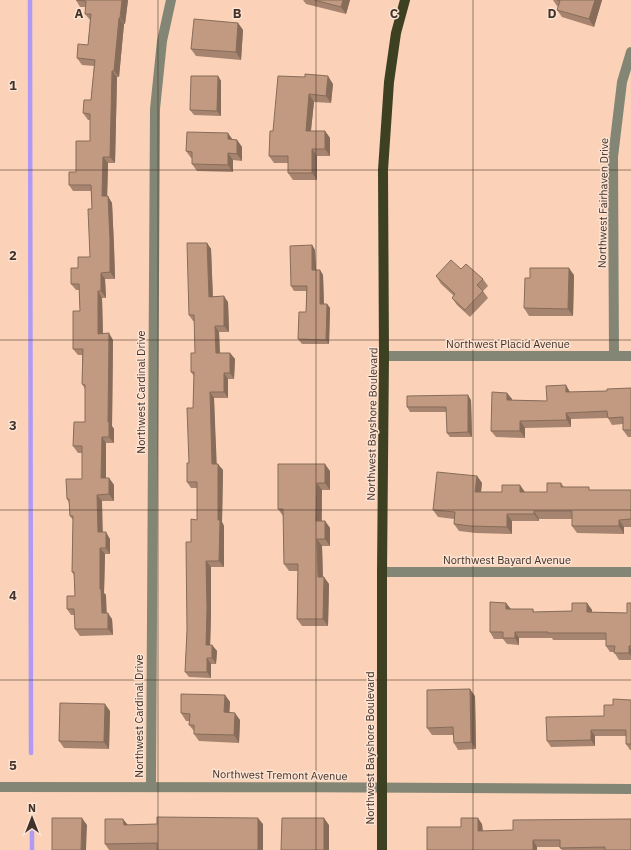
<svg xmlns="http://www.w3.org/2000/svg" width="631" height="850" font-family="'IBM Plex Sans',sans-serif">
  <rect width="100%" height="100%" fill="#fbd2b7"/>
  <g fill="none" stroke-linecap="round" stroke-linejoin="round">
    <path stroke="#b19af3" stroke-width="4.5" d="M30 0 31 753
      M32 850V818"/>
    <path stroke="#838674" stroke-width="10" d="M384 356H631
      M614 356 613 157 622 82 631 52
      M382 572H631
      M151 786 155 109 162 41 171 0
      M0 787C210 786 421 788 631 789"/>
    <path stroke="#3d4121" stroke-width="10" d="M382 850V572L384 356 383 170 389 82 396 33 405 0"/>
  </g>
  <path fill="#a6846f" d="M76 0H128L125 24H124L119 77H117L115 163H108L107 196 112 203 114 246 115 279H105L106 298H102L103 334 113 340 112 426 114 429V443H106V478H109L114 485V501H102V532L110 539V554H105L104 593 106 595V613L112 619 113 635 80 636 75 629V615H71L67 609 75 596 74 575 72 572 73 520 70 516 69 503 67 499 82 479V453H78L73 446 85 422V389L82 384V355H78L73 349 80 311 79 290H76L71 284 78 268 90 257 92 209 91 191H73L69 185 76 172 90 141V120H88L83 113 91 100 94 66 82 65 77 58 88 45 90 20 85 14 86 7H80Z
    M303 0H350L346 14 306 4Z
    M553 0H602L594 27 562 17 557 10 558 6H557Z
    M238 23 243 30 241 60 196 56 191 49Z
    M218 76 221 81V116L194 115 190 110Z
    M305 77 333 84 331 103 314 102 311 131H325L330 138V156H317V180H293L288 173V163H274L269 156 273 131Z
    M233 139 237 140 242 147V161L233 160V172L197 171 192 164V158H191L186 151Z
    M207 243 211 249 213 297 228 302 229 332H219L220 353H230L235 359 234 379H228V398H214L216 464 223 470 222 522 224 526V567H211V614L210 645H212L217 651 216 664H211V678L189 677 185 672 191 542 197 520V488H191L187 482 189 463 193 408 194 376 191 372 195 353V321H193L189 315Z
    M312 245 315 250 316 270H320L323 275 324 304H327L330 308 329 344H302L298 339 306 312V291H294L291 286Z
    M461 269 483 279 488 286 483 291 488 298 470 317 457 305 452 298 454 296 441 284 436 276Z
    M574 275 573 316H529L524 308Z
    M631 388V437H628L623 430V424L612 425 608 418 571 419V427L525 428V438L496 437 491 431 507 393 512 399V400L547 401 570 392 607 391Z
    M471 400 472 437H450L447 433V412H410L407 407Z
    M330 471V490H322V521H325L330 528V546H322L323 577 329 584 328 626H302L297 619 298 571H289L284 564 283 516 278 509Z
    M477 476 482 483 481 492H547L561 483 564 487 591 490H631V527H624V534L577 533 572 526V519H539V521H512V534L476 533 459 531 454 524V519L438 517 433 510Z
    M587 603 592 610V612L627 613 631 603V660H619L614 652H610L606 646V640H553L552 638H519V645L507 644 503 639H494L490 632 511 609H533L534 612 572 611Z
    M225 695 230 702 229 713 240 720 239 743 199 741 194 734V731L189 725V721H186L181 713Z
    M475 696 476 749 458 750 454 743 453 735H432L427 728Z
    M631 700V750H630L626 744V736H595V746L551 747 547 741 604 716 613 705Z
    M110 711 109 749 64 748 59 741Z
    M263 824V850H109L105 844 128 825Z
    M482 824 483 831 513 830 631 850H562L560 848V847H537L461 827Z"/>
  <path fill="#876c5a" d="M122 0H128L125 24 120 18Z
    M343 0H350L346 14 341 7Z
    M595 0H602L594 27 589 19Z
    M119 18 124 24 119 77 114 71Z
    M238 23 243 30 241 60 236 52Z
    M112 71 117 77 115 163 110 157Z
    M218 76 221 81V116L217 111Z
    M328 76 333 84 331 103 326 96Z
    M309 94 314 102 310 138 306 131Z
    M325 131 330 138V156L325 149Z
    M228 133 233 140 228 139Z
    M237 140 242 147V161L237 154Z
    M312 149 317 156V180L312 173Z
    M228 153 233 160V172L228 165Z
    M103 157 108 163 107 203 102 196Z
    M108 196 112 203 114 246 115 279 110 272Z
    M207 243 211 249 213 303 209 297Z
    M312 245 315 250 316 275 312 270Z
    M569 268 574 275 573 316 568 309Z
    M320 270 323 275 324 308 320 304Z
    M101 273 105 279 106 298 101 291Z
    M98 291 102 298 103 340 98 334Z
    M224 296 228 302 229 332 224 326Z
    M327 304 330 308 329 344 326 340Z
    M215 326 219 332 220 359 216 353Z
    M109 333 113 340 112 426 114 429V443L109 437 108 422Z
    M230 353 235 359 234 379 230 373Z
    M224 373 228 379V398L224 392Z
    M566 385 570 392 571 399 566 392Z
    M210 392 214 398 217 470 212 464Z
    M507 393 512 399 511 407 507 400Z
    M468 395 471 400 472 437 468 432Z
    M566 413 571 419V427L567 420Z
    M520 421 525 428V438L520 431Z
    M102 437 106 443V485L101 478Z
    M218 464 223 470 222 522 224 526V567L219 561 218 520Z
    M325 464 330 471V490L325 483Z
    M477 476 482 483 480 499 475 492Z
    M109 478 114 485V501L109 494Z
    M317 483 322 490 321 528 316 521Z
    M520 485 525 492H520Z
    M97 495 102 501 103 538 98 532Z
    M534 511 539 519V521L534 514Z
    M507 514 512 521V534L507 527Z
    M619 520 624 527V534L619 526Z
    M325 521 330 528V546L325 539Z
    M106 532 110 539V554L106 548Z
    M317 539 322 546 323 584 318 577Z
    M100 548 105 554 104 593 106 595 107 619 102 613 100 589Z
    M206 561 211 567V614L210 651 206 645Z
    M324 577 329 584 328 626 323 619Z
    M506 603 511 609H506Z
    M587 603 592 610V619L587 612Z
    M108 613 112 619 113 635 108 629Z
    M515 632 519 638V645L515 638Z
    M212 645 217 651 216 664 212 658Z
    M629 646 631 649V656L629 653Z
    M207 658 211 664V678L207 672Z
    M470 689 475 696 476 749 471 742Z
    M225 695 230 702 229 720 224 712Z
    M105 704 110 711 109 749 104 742Z
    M235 713 240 720 239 743 234 735Z
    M591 730 595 736V746L591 740Z
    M82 818 87 825 86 850H81Z
    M258 818 263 824V850H258Z
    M324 818 329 825V850H324Z
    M478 818 482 824 483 837 478 831Z
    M123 819 128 825H124Z
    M533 840 537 847V850H533Z"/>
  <path fill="#c19a81" stroke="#876c5a" d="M76 0H122L120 18H119L114 71H112L110 157H103L102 196H108L110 240V272L101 273V291H98V334L109 333 108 422H109V437H102L101 478H109V494L97 495 98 532H106V548H100V589H101L102 613H108V629H75L74 609H67V596H75L74 572H72L73 516H70L69 499H67L66 479H82V446H73L74 422H85V385L82 384 83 349H73V311H80L79 284H71V268H78V257H90L88 209H92L91 185H69V172H76V141H90V114L83 113 84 100H91L92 89 95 60 77 58 78 44 88 45 91 14H85L86 1Z
    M314 0H343L341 7Z
    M557 0H595L589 19 557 10 560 1Z
    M194 19 238 23 236 52 191 49Z
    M305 74 328 76 326 96 309 94 306 131H325V149H312V173H288V156H269L270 131H273L278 76 305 77Z
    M191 76H218L217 111 190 110Z
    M187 132 228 133V139L237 140V154L228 153V165L192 164V152L186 151Z
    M187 243H207L209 297 224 296V326H215L216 353H230V373H224V392H210L212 464H218V520H220L219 561H206L207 608 206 645H212V658H207V672H185L187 631 186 542H191V519L197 520V482H187V463H189L187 408H193L194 372H191V353H195L194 315H189Z
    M312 245V270H320V304H327L326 340 298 339 299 312H306L307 286H291L290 246Z
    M451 260 461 269 466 264 483 279 477 285 483 291 465 310 452 298 455 294 436 276Z
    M530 268H569L568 309 524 308 525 278H530Z
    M566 385V392L607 391V389L631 388V430H623V417L608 418 607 411 566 413 567 420 520 421V431H491L492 392 507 393V400L547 401 546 386Z
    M468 395V432L447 433 446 407H407V396Z
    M278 464H325V483H317L316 521H325V539H317L318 577H324L323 619H297L298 564H284L283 509H278Z
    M437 472 477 476 475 492H502V485H520V492H547V483H561V487H589V490H631V519L619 520V526H572V511H534V514H507V527L471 526 454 524 455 512 433 510Z
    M490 602 506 603V609H533V612L572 611V603H587V612L627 613V603H631V646H629V653H614L615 646H606V633H548V632H515V638H503V632H490Z
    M470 689 471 742 454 743 453 727 427 728V690Z
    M181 694 225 695 224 712 235 713 234 735 194 734V725H189L190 714 181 713Z
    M613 699 631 700V744H626V730H591V740L547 741 546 717 604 716V705H613Z
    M60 703 105 704 104 742 59 741Z
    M157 817 258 818V850H157V843L105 844V819H123L124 825 157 824Z
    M52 818H82L81 850H52Z
    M282 818H324V850H281Z
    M461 818H478V831L513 830V820L631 819V850H605V847L560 848V840H533V850H427V827H461Z"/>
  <path fill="none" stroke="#423227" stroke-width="1" stroke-opacity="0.55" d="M158 0V850M316 0V850M473 0V850M0 170H631M0 340H631M0 510H631M0 680H631"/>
  <g text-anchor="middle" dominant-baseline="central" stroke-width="3" stroke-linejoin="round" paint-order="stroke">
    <g font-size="11" fill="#423227" stroke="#fce3d3">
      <text transform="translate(603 203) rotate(-89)">Northwest Fairhaven Drive</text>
      <text x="508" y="344">Northwest Placid Avenue</text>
      <text transform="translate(141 392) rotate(-90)">Northwest Cardinal Drive</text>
      <text transform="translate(372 424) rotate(-89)">Northwest Bayshore Boulevard</text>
      <text x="507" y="560">Northwest Bayard Avenue</text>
      <text transform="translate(139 716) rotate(-90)">Northwest Cardinal Drive</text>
      <text transform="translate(370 748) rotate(-90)">Northwest Bayshore Boulevard</text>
      <text transform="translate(280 775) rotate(1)">Northwest Tremont Avenue</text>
    </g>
  </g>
  <g font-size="13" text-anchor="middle" font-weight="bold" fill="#423227" stroke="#fce3d3" stroke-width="3" stroke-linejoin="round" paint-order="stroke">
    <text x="79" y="18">A</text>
    <text x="237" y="18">B</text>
    <text x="394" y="18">C</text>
    <text x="552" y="18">D</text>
    <text x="13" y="90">1</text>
    <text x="13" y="260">2</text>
    <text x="13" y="430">3</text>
    <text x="13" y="600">4</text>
    <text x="13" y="770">5</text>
  </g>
  <g transform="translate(32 818)" stroke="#fce3d3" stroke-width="3" paint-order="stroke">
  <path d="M0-3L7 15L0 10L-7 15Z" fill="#423227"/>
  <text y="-6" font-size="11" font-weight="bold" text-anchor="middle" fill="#423227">N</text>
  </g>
</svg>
